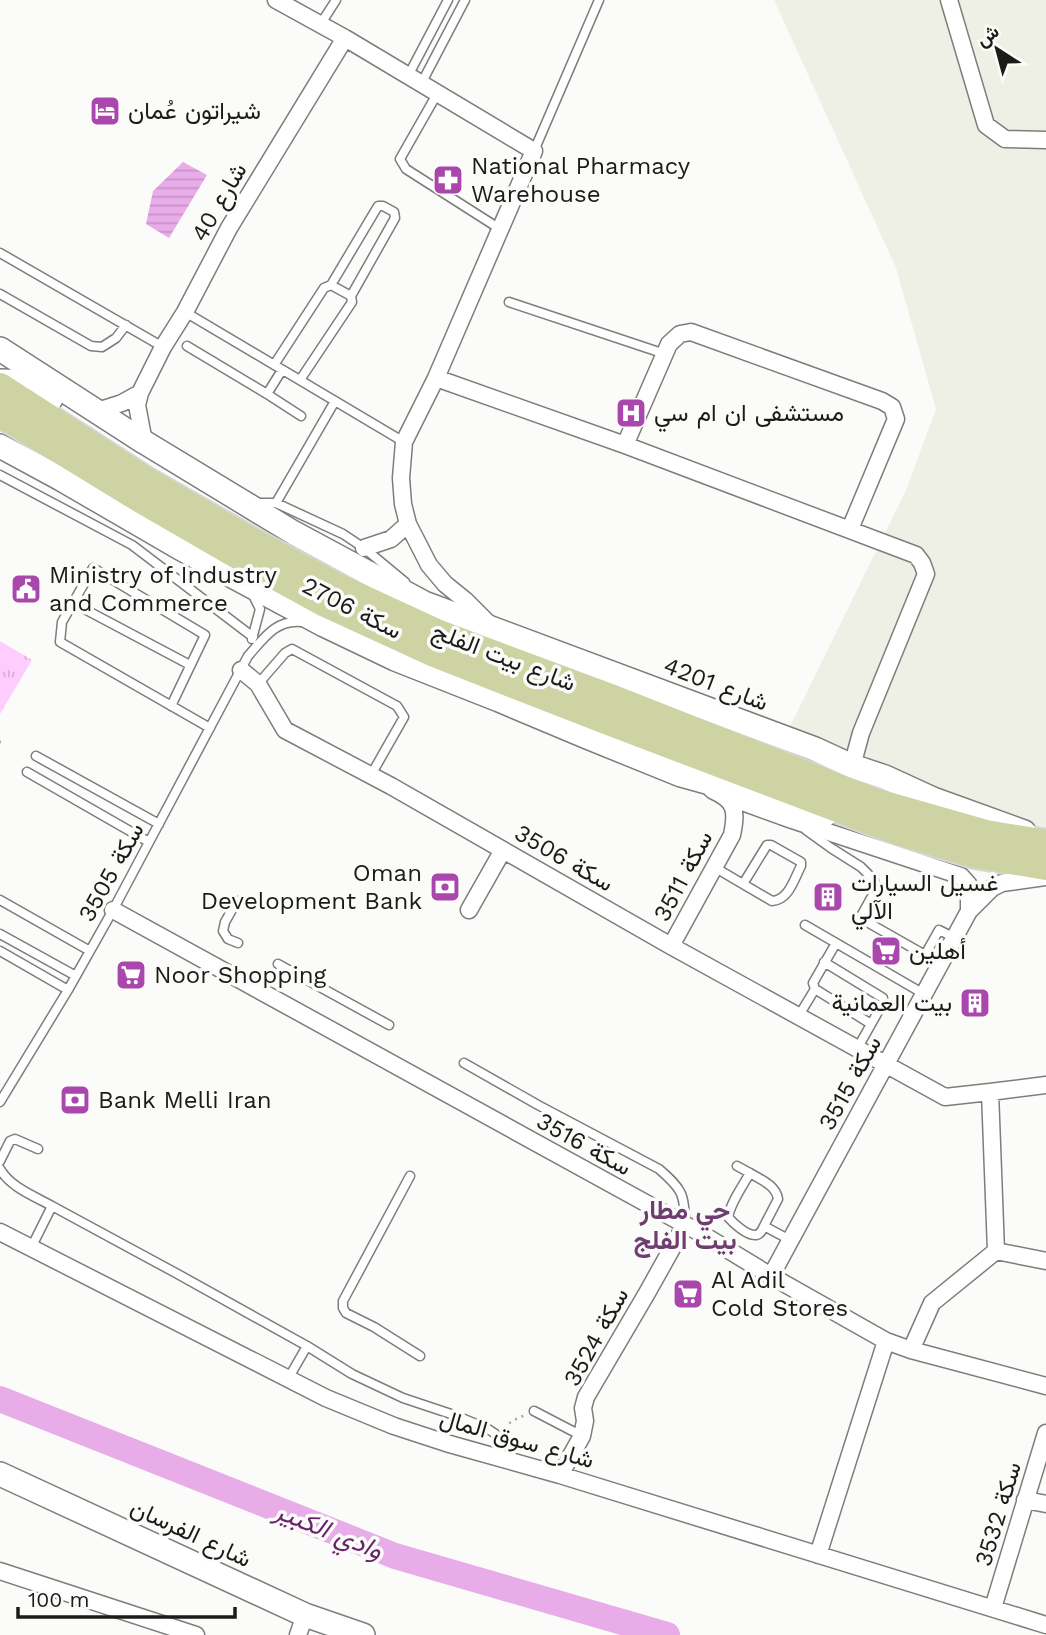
<svg xmlns="http://www.w3.org/2000/svg" width="1046" height="1635" font-family="'Work Sans',Vazirmatn,sans-serif">
  <defs>
    <pattern id="park-tufts" width="24" height="20" patternUnits="userSpaceOnUse" patternTransform="scale(1.75)"><rect width="24" height="20" fill="#fecdfe"/><path d="M3 7l-1-3M5 7V3M7 7l1-3M15 17l-1-3M17 17v-4M19 17l1-3" fill="none" stroke="#d9afd9"/></pattern>
    <pattern id="water-rules" width="6" height="5" patternUnits="userSpaceOnUse" patternTransform="scale(1.75)"><rect width="6" height="5" fill="#e8ace9"/><path d="M0 2.5h6" fill="none" stroke="#c693c7"/></pattern>
  </defs>
  <rect width="100%" height="100%" fill="#fbfcf9"/>
  <path fill="#eef0e5" d="M774 0H1046V838L926 809 776 755 907 488 936 409 896 268Z"/>
  <path fill="url(#park-tufts)" d="M0 641 32 660 0 714Z"/>
  <path fill="url(#water-rules)" d="M183 162 207 175 169 238 146 224 153 191Z"/>
  <g fill="none" stroke-linecap="round" stroke-linejoin="round">
    <path stroke="#e8ace9" stroke-width="26" d="M0 1399 395 1556 667 1635"/>
    <g stroke="#7d7e7b" stroke-width="11">
      <path id="lane" d="M320 25 336 0
        M408 76 448 0
        M421 84 465 0
        M437 94 400 159 406 169 500 229
        M534 151 599 0
        M0 253 163 347
        M331 285 378 206H383L394 212 395 218 351 296
        M0 294 91 346 102 347 116 338 126 325
        M509 302 665 354
        M185 312 404 442
        M187 346 267 394 282 370
        M274 365 324 288 331 285 351 296 352 302 300 380
        M267 394 301 416
        M0 475 132 545 253 637
        M256 503H276L343 534 364 548 405 582
        M276 503 335 401
        M73 603 190 665
        M252 639 260 609 253 595
        M258 684 285 653 292 649 397 706 404 717 371 775
        M171 706 205 635 93 568 62 622 60 642 210 728
        M36 756 159 824
        M27 772 149 842
        M806 830 831 848 861 867 874 880 875 891 860 918 925 955 939 930 955 938
        M714 867 772 901C789 900 794 879 801 866V862L771 845H767L743 884
        M0 900 90 951
        M237 901 225 922 223 931 228 939 238 943
        M805 925 924 994
        M0 934 76 976
        M836 943 813 983 815 989 871 1024
        M0 951 68 990
        M824 962 883 998V1003L857 1049
        M278 964 389 1025
        M798 1017 815 989
        M464 1063 538 1105 659 1169C682 1189 685 1194 685 1225
        M0 1102 68 990 113 910 248 656C264 638 276 619 302 622
        M0 1161 10 1141 15 1139 38 1149
        M737 1166 750 1173
        M0 1169C10 1187 34 1196 52 1206
        M410 1176 343 1301V1308L346 1313 374 1327 420 1356
        M764 1226 778 1199C776 1185 761 1180 750 1173 742 1187 731 1202 728 1217 733 1223 747 1236 756 1235 761 1234 762 1230 764 1226L790 1240
        M31 1248 52 1206 174 1272 307 1346 352 1374 403 1398 457 1416 488 1429 497 1435 501 1443 498 1457
        M288 1379 307 1346
        M534 1411 582 1436"/>
    </g>
    <g stroke="#7d7e7b" stroke-width="19">
      <path id="street" d="M276 0 345 38 534 151 436 378 404 442 401 478 403 504 408 524 391 539 364 548
        M949 0 986 125 1005 139 1046 140
        M436 378 625 445 916 555 922 563 926 574 861 733 852 766
        M97 411 122 403 140 393
        M144 442 137 405 140 393 163 347 185 312 229 228 345 38
        M625 445 669 344 680 334 691 332 882 401 892 407 896 419 850 529
        M408 524 429 565 445 584 466 601 490 625
        M241 670 258 684 285 730 391 786 671 946 945 1097 990 1092 996 1251 932 1303 911 1350
        M745 803 792 820 961 876 969 885V911
        M113 910 702 1234 771 1276 886 1341 911 1350 1046 1386
        M469 910 503 850
        M671 946 732 835C737 810 736 801 712 790
        M990 1092 1046 1085
        M0 1232 326 1398 394 1426 446 1443 560 1475 1046 1625
        M996 1251 1046 1261
        M771 1276 969 911 992 888 1002 883 1046 877
        M560 1475 582 1436 585 1421 583 1408 586 1397 647 1293 685 1225
        M1025 1500 1046 1504
        M818 1555 886 1341
        M0 1571 196 1635
        M993 1608 1046 1433
        M298 1635 305 1615"/>
    </g>
    <g stroke="#7d7e7b" stroke-width="26">
      <path id="secondary" d="M0 349 144 442 294 533 424 603 815 749 852 766 885 777 933 799 1024 832
        M0 381C25 381 31 386 51 399
        M0 446 61 479 180 548 324 625 395 659 499 700 587 737 681 775 825 815
        M0 1474 305 1615 363 1635"/>
    </g>
    <g stroke="#d6d6d6" stroke-width="30">
      <path id="primary" d="M0 386 149 482 254 542 335 585 439 633 613 698 874 801 986 833 1046 843
        M0 414 139 499 241 558 325 604 434 654 608 722 901 833 975 855 1046 867"/>
    </g>
    <path stroke="#a5a5a3" stroke-width="2.5" stroke-dasharray="2 5" stroke-linecap="butt" d="M0 742H1
      M504 1428 512 1421 525 1415"/>
    <use href="#lane" stroke="#fff" stroke-width="8"/>
    <use href="#street" stroke="#fff" stroke-width="16"/>
    <use href="#secondary" stroke="#fff" stroke-width="23"/>
    <use href="#primary" stroke="#cdd3a2" stroke-width="26"/>
  </g>
  <defs>
    <g id="hotel-square" transform="scale(1.575)"><rect x="-9" y="-9" width="18" height="18" rx="4" fill="#a947ad" stroke="#fbfcf9"/><path d="M-6-4.5h1.5V1H6V5H4.5V3h-9V5H-6ZM-4 0a1.8 1.8 0 1 1 3.6 0ZM.5 0V-2.5h3Q6-2.5 6 0Z" fill="#fff"/></g>
    <g id="pharmacy-square" transform="scale(1.575)"><rect x="-9" y="-9" width="18" height="18" rx="4" fill="#a947ad" stroke="#fbfcf9"/><path d="M-2-6h4v4h4v4h-4v4h-4v-4h-4v-4h4Z" fill="#fff"/></g>
    <g id="hospital-square" transform="scale(1.575)"><rect x="-9" y="-9" width="18" height="18" rx="4" fill="#a947ad" stroke="#fbfcf9"/><path d="M-5-5h3v3.5h4V-5h3V5h-3V1.5h-4V5h-3Z" fill="#fff"/></g>
    <g id="civic-square" transform="scale(1.575)"><rect x="-9" y="-9" width="18" height="18" rx="4" fill="#a947ad" stroke="#fbfcf9"/><path d="M-.6-6.5H3V-4.5H.6V-3L4-1V1h2V6H-6V1h2V-1L-.6-3ZM-1.2 2.5V6h2.4V2.5Z" fill="#fff"/></g>
    <g id="bank-square" transform="scale(1.575)"><rect x="-9" y="-9" width="18" height="18" rx="4" fill="#a947ad" stroke="#fbfcf9"/><path d="M-6-4H6V4H-6ZM0-2.3a2.3 2.3 0 1 0 0 4.6a2.3 2.3 0 1 0 0-4.6Z" fill="#fff"/></g>
    <g id="building-square" transform="scale(1.575)"><rect x="-9" y="-9" width="18" height="18" rx="4" fill="#a947ad" stroke="#fbfcf9"/><path d="M-4-6H4V6H1V3H-1V6H-4ZM-2.5-4.3h1.7v1.8h-1.7ZM.8-4.3h1.7v1.8H.8ZM-2.5-1h1.7V.8h-1.7ZM.8-1h1.7V.8H.8Z" fill="#fff"/></g>
    <g id="supermarket-square" transform="scale(1.575)"><rect x="-9" y="-9" width="18" height="18" rx="4" fill="#a947ad" stroke="#fbfcf9"/><path d="M-6-5.5h2.5l.6 2H6L4.5 2H-2.5L-4.4-4H-6ZM-1.5 3.2a1.3 1.3 0 1 0 .1 0ZM3 3.2a1.3 1.3 0 1 0 .1 0Z" fill="#fff"/></g>
  </defs>
  <g fill-rule="evenodd">
    <use href="#hotel-square" x="105" y="111"/>
    <use href="#pharmacy-square" x="448" y="180"/>
    <use href="#hospital-square" x="631" y="413"/>
    <use href="#civic-square" x="26" y="589"/>
    <use href="#bank-square" x="445" y="887"/>
    <use href="#building-square" x="828" y="897"/>
    <use href="#supermarket-square" x="886" y="951"/>
    <use href="#supermarket-square" x="131" y="975"/>
    <use href="#building-square" x="975" y="1003"/>
    <use href="#bank-square" x="75" y="1100"/>
    <use href="#supermarket-square" x="688" y="1294"/>
  </g>
  <g text-anchor="middle" dominant-baseline="central" stroke-width="7" stroke-linejoin="round" paint-order="stroke">
    <g font-size="24" fill="#1b1b1a" stroke="#fbfcf9" text-anchor="start">
      <text x="128" y="111">شيراتون عُمان</text>
      <text x="471" y="166">National Pharmacy<tspan x="471" dy="28">Warehouse</tspan></text>
      <text x="654" y="413">مستشفى ان ام سي</text>
      <text x="49" y="575">Ministry of Industry<tspan x="49" dy="28">and Commerce</tspan></text>
      <text x="422" y="873" text-anchor="end">Oman<tspan x="422" dy="28">Development Bank</tspan></text>
      <text x="851" y="883">غسيل السيارات<tspan x="851" dy="28">الآلي</tspan></text>
      <text x="909" y="951">أهلين</text>
      <text x="154" y="975">Noor Shopping</text>
      <text x="952" y="1003" text-anchor="end">بيت العمانية</text>
      <text x="98" y="1100">Bank Melli Iran</text>
      <text x="711" y="1280">Al Adil<tspan x="711" dy="28">Cold Stores</tspan></text>
    </g>
    <g font-size="24" fill="#1b1b1a" stroke="#fbfcf9">
      <text transform="translate(219 202) rotate(-60)">40 شارع</text>
      <text transform="translate(352 608) rotate(27)">سكة 2706</text>
      <text transform="translate(504 657) rotate(21)">شارع بيت الفلج</text>
      <text transform="translate(716 684) rotate(21)">شارع 4201</text>
      <text transform="translate(564 858) rotate(30)">سكة 3506</text>
      <text transform="translate(111 872) rotate(-61)">سكة 3505</text>
      <text transform="translate(683 876) rotate(-62)">سكة 3511</text>
      <text transform="translate(850 1083) rotate(-61)">سكة 3515</text>
      <text transform="translate(584 1144) rotate(29)">سكة 3516</text>
      <text transform="translate(596 1337) rotate(-61)">سكة 3524</text>
      <text transform="translate(517 1439) rotate(16)">شارع سوق المال</text>
      <text transform="translate(998 1514) rotate(-73)">سكة 3532</text>
      <text transform="translate(191 1533) rotate(25)">شارع الفرسان</text>
    </g>
    <g font-size="26" font-weight="bold" fill="#6f3d70" stroke="#fbfcf9">
      <text x="685" y="1210">حي مطار<tspan x="685" dy="30">بيت الفلج</tspan></text>
    </g>
    <g font-size="26" font-style="italic" fill="#69236c" stroke="#fbfcf9">
      <text transform="translate(329 1530) rotate(22)">وادي الكبير</text>
    </g>
  </g>
  <g transform="translate(997 49) rotate(324)" stroke="#fbfcf9" stroke-width="5" paint-order="stroke">
  <path d="M0-5L12 26L0 18L-12 26Z" fill="#1b1b1a"/>
  <text y="-10" font-size="19" font-weight="bold" text-anchor="middle" fill="#1b1b1a">ش</text>
  </g>
  <path d="M18 1607v10h217v-10" fill="none" stroke="#1b1b1a" stroke-width="3.5"/>
  <text x="28" y="1607" font-size="21" fill="#1b1b1a" stroke="#fbfcf9" stroke-width="5" paint-order="stroke">100 m</text>
</svg>
